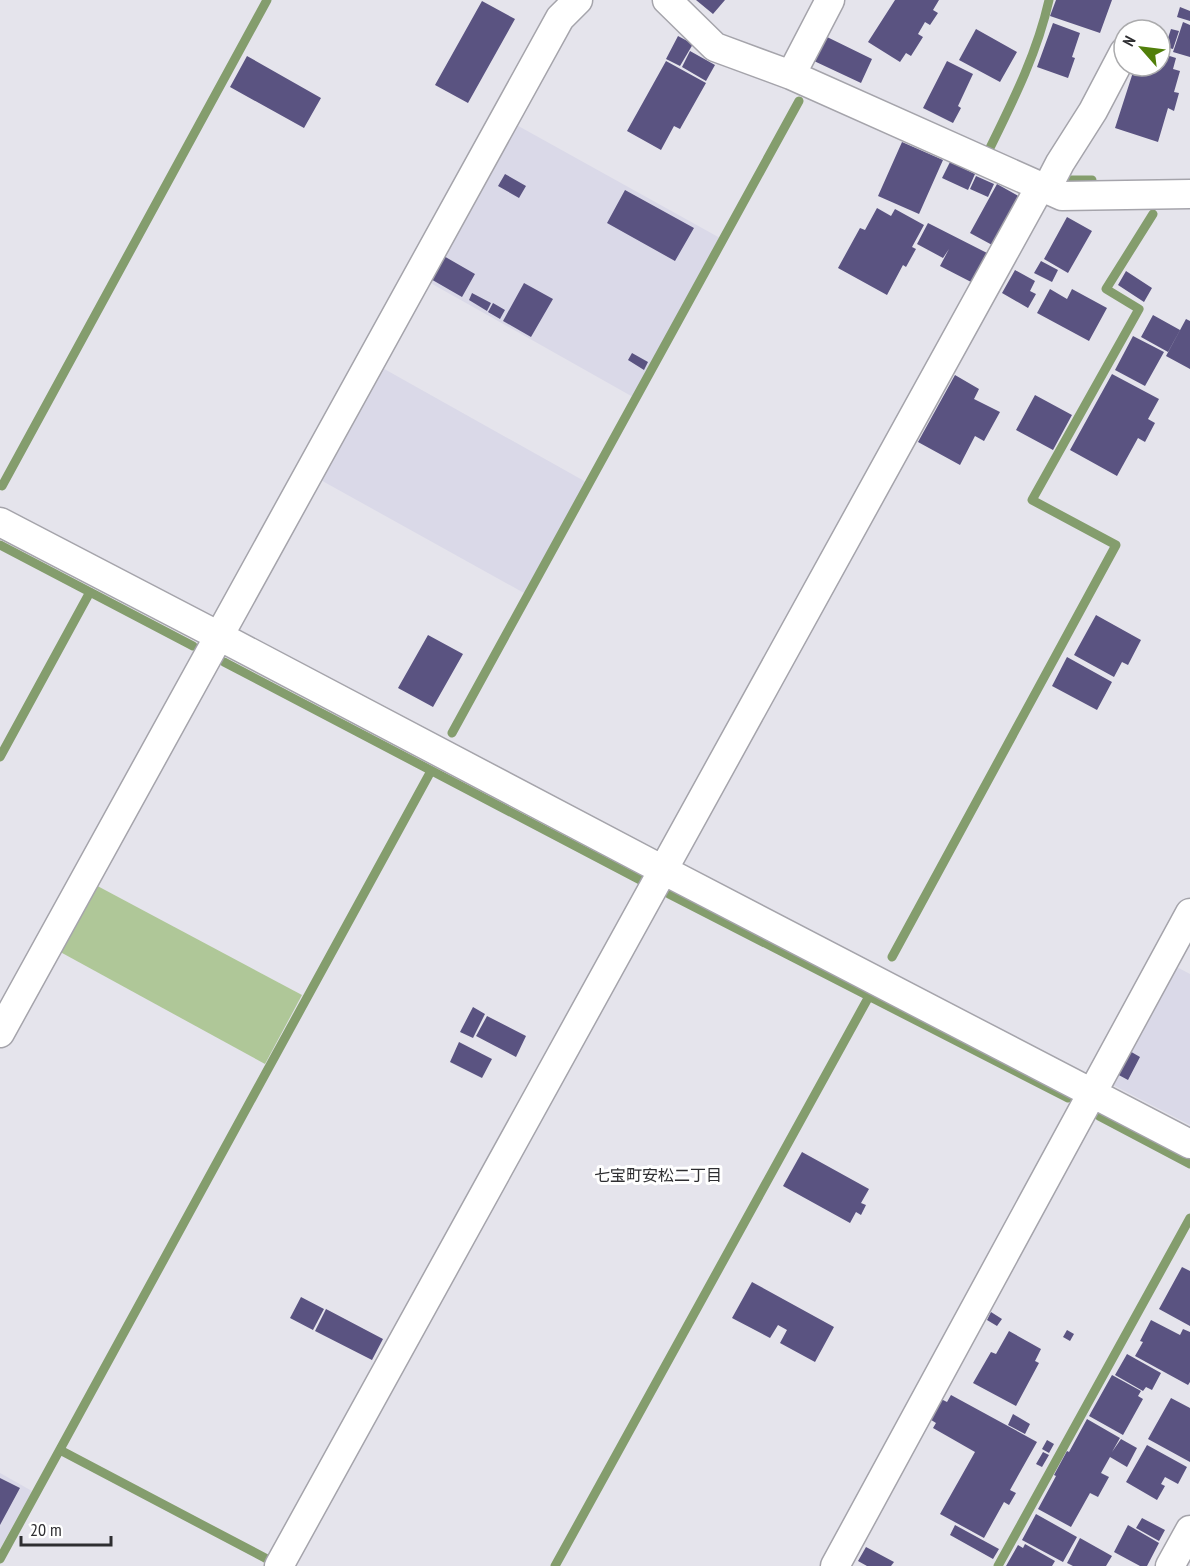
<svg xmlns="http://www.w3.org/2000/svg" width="1190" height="1566" font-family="'PT Sans Narrow','Noto Sans JP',sans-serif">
  <rect width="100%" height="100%" fill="#e5e4ec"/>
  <path fill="#dad9e8" d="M513 123 720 238 633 397 427 281Z
    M379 366 586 482 524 593 317 478Z
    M1173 965 1190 974V1125L1113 1085Z
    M0 1473 32 1491 0 1549Z"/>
  <path fill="#afc798" d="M90 882 302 995 265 1064 53 948Z"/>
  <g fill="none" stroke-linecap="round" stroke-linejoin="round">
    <path stroke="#849d6d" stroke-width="9" d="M988 152C1012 103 1037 54 1049 0
      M1064 180H1092
      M2 486 267 0
      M0 545 193 646
      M224 662 644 882
      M452 733 799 101
      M0 757 90 592
      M669 894 1068 1098
      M892 957 1116 545 1032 500 1139 309 1106 289 1153 214
      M1099 1116 1190 1164
      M60 1450 267 1559
      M0 1559 431 771
      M555 1566 867 1000
      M998 1566 1190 1218"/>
  </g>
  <path fill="#5a5381" d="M696 0H725L713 14Z
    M895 0H939L933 10 938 13 930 25 925 22 918 34 923 37 911 56 906 53 900 62 868 42Z
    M1056 0H1112L1100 33 1050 16Z
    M482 1 515 19 468 103 435 85Z
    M1180 7 1190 11V21L1177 17Z
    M1183 22 1190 25V57L1173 52Z
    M1053 23 1080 33 1072 57 1075 58 1068 78 1037 67Z
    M976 29 1017 52 1000 82 959 60Z
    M1171 29 1179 31 1173 49 1165 47Z
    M678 36 693 44 680 66 666 59Z
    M825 36 872 59 861 83 814 61Z
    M690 51 715 65 706 81 682 67Z
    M1160 53 1176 58 1173 69 1180 71 1174 92 1179 93 1174 111 1168 108 1158 142 1115 128 1135 66H1160Z
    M247 56 321 98 304 128 230 87Z
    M666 61 706 83 680 129 674 126 661 150 627 131Z
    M947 61 973 74 958 106 961 108 953 123 923 108Z
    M902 142 943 160 919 214 878 196Z
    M950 162 975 174 968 190 942 178Z
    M505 174 526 186 519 198 498 186Z
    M976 176 994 184 988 197 970 189Z
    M997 184 1020 197 994 246 970 233Z
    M625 190 694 228 675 261 607 223Z
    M877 208 891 216 895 209 924 225 912 247 916 249 906 267 903 265 887 295 838 268 860 228 865 230Z
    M1067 217 1092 231 1068 273 1044 259Z
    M928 223 989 254 973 283 940 266 949 249 943 258 917 244Z
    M442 255 475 274 462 297 429 278Z
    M1041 261 1058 270 1052 282 1034 273Z
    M1015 270 1035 281 1030 291 1036 294 1028 308 1002 293Z
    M1126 271 1152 288 1144 302 1118 285Z
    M524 283 553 299 531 337 503 321Z
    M1050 289 1067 299 1072 289 1107 308 1089 341 1037 313Z
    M472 293 491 303 487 311 469 300Z
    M493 303 505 310 500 319 488 312Z
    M1153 315 1180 330 1168 352 1141 337Z
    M1186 319 1190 321V369L1166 356Z
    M1133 336 1164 352 1145 386 1115 370Z
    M632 353 648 362 644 370 628 360Z
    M1112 374 1159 399 1148 419 1155 423 1145 442 1138 438 1117 476 1070 450Z
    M955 375 979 389 974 399 1000 412 984 441 975 436 960 465 918 442Z
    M1035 395 1072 415 1053 450 1016 430Z
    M1096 615 1141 640 1128 665 1122 662 1114 677 1074 655Z
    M428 635 463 654 433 707 398 688Z
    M1067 657 1112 682 1097 710 1052 686Z
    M473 1007 485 1014 473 1038 460 1032Z
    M487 1016 526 1036 516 1057 476 1036Z
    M459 1042 492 1059 482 1078 450 1062Z
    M1128 1050 1140 1057 1128 1080 1115 1073Z
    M802 1152 869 1189 861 1203 866 1205 861 1215 856 1212 850 1223 783 1186Z
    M1182 1267 1190 1271V1326L1159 1309Z
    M752 1282 834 1327 815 1362 780 1343 787 1330 778 1325 770 1338 732 1318Z
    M301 1297 324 1309 313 1330 290 1318Z
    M326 1309 383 1339 372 1360 315 1331Z
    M991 1312 1002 1319 997 1326 987 1320Z
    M1151 1320 1180 1335 1183 1329 1190 1332V1382L1188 1385 1135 1356 1143 1342 1140 1341Z
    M1067 1330 1074 1334 1070 1341 1063 1337Z
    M1009 1331 1041 1349 1035 1361 1039 1363 1016 1406 973 1383 991 1352 996 1354Z
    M1127 1354 1161 1373 1152 1390 1146 1387 1143 1391 1115 1375Z
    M1112 1375 1141 1391 1138 1396 1143 1399 1123 1435 1089 1416Z
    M951 1395 1037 1442 1010 1490 1016 1493 1009 1505 1004 1502 984 1538 940 1514 975 1452 933 1428 936 1423 928 1418 939 1398 947 1402Z
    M1171 1398 1190 1408V1462L1148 1439Z
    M1013 1414 1030 1424 1025 1434 1008 1425Z
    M1087 1419 1120 1438 1112 1452 1121 1439 1137 1448 1127 1467 1110 1457 1101 1473 1109 1477 1098 1497 1090 1493 1071 1527 1038 1509 1056 1476 1054 1475 1067 1451 1069 1452Z
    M1047 1440 1054 1444 1049 1453 1042 1449Z
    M1147 1445 1187 1467 1178 1484 1165 1477 1161 1484 1165 1486 1157 1500 1126 1482Z
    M1043 1452 1049 1455 1042 1467 1036 1464Z
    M0 1478 20 1488 0 1525Z
    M1036 1514 1077 1537 1063 1562 1022 1540Z
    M1142 1518 1165 1530 1159 1541 1136 1528Z
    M955 1525 999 1549 993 1559 950 1535Z
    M1128 1525 1159 1543 1147 1566H1140L1114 1552Z
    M1080 1538 1112 1556 1106 1566H1073L1067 1563Z
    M1025 1544 1055 1561 1052 1566H1006L1018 1545 1023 1548Z
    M866 1547 894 1562 891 1566H867L858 1561Z"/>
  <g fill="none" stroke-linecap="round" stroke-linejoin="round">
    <g stroke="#a5a4ab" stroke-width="31">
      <path id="minor" d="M667 0 715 47 791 75 1062 196 1190 194
        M791 75 830 0
        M1046 190 1060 163 1093 111 1124 52
        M0 522 219 636 663 870 1190 1144
        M0 1033 560 18 578 0
        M279 1566 1040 187
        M835 1566 1190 913
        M1170 1566 1190 1530"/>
    </g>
    <use href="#minor" stroke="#fff" stroke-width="28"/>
  </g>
  <g text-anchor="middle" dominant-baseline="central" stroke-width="6" stroke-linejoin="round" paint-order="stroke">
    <g font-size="16" fill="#2e2e31" stroke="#fff">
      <text x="658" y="1175">七宝町安松二丁目</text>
    </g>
  </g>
  <g transform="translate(1142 48) rotate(298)"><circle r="28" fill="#ffffff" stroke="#ababad" stroke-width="1.5"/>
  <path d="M0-4.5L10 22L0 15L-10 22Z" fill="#517f0a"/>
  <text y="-9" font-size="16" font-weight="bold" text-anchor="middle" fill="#2e2e31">N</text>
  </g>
  <path d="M21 1536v9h90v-9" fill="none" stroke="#2e2e31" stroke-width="3"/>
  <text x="30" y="1536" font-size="18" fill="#2e2e31" stroke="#ffffff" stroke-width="4.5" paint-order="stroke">20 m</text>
</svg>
